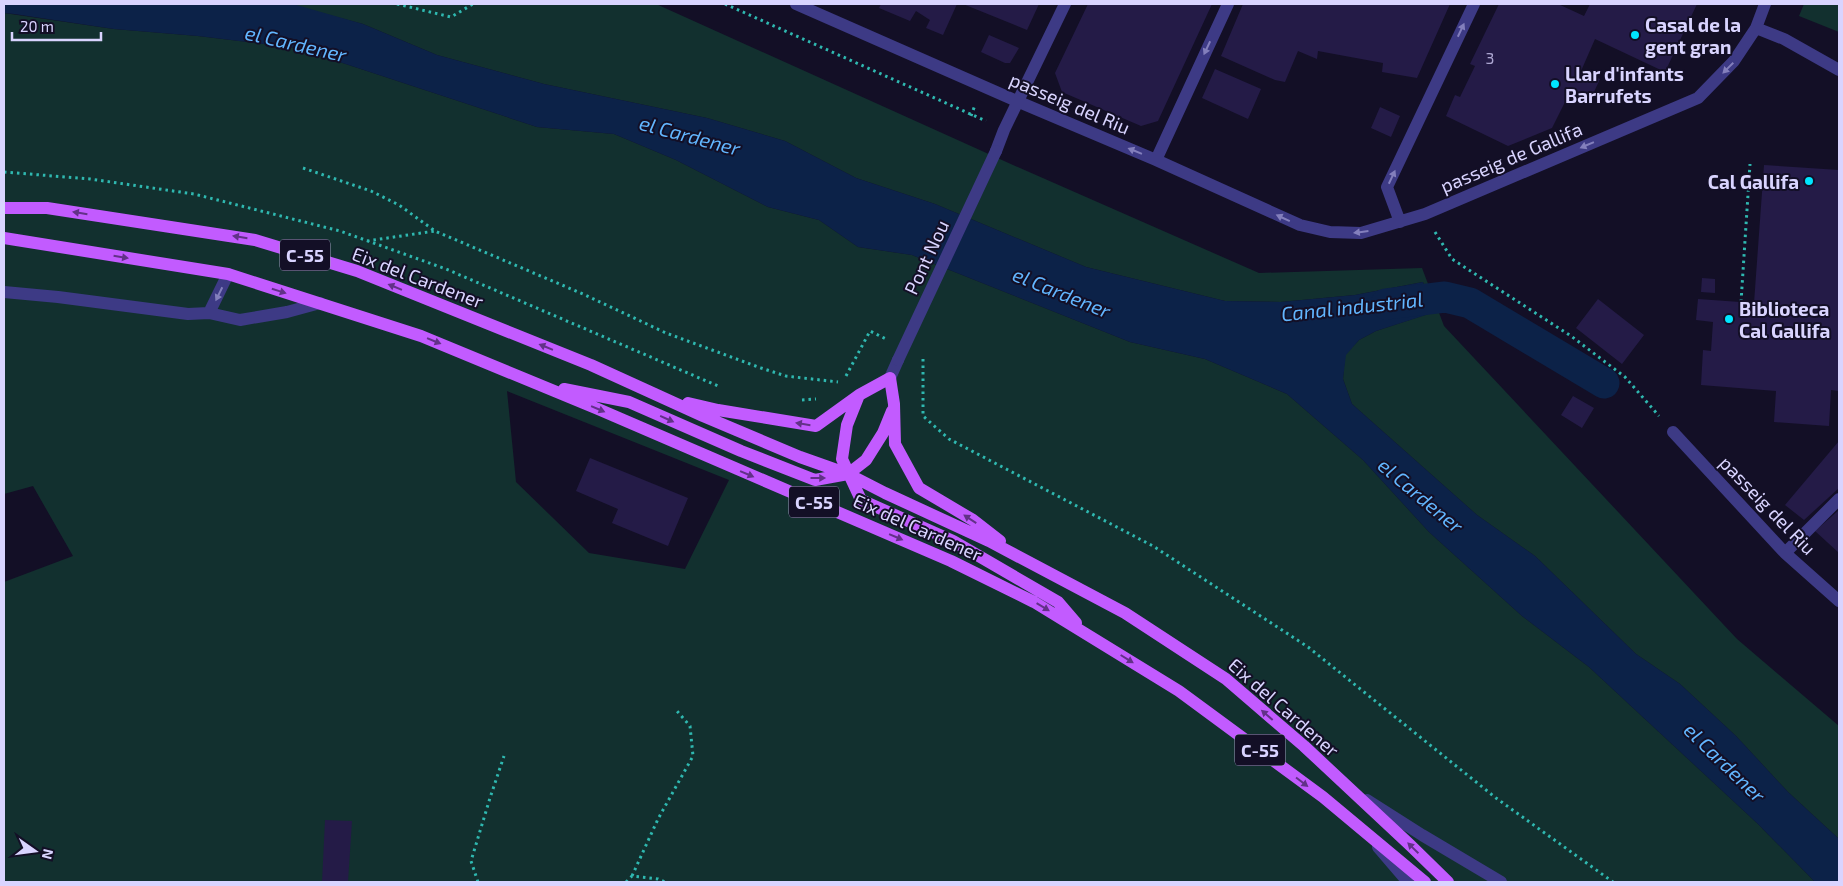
<svg xmlns="http://www.w3.org/2000/svg" width="1843" height="886" font-family="'Exo 2',sans-serif">
  <rect width="100%" height="100%" fill="#130f26"/>
  <path fill="#12302f" fill-rule="evenodd" d="M288 4H656L1013 165 1259 273 1422 268 1444 326 1737 639 1839 726V839L1788 792 1736 736 1680 684 1636 654 1535 556 1477 515 1352 404 1343 379 1345 355 1359 340 1376 331 1431 313 1423 282 1355 295 1281 302 1225 301 1086 267 935 204 856 178 785 141 707 118 544 84 437 55 363 24Z
    M1804 4H1839V32L1799 16Z
    M4 13 114 29 198 36 297 48 537 127 614 134 676 160 768 207 819 220 858 247 912 255 1130 342 1205 359 1287 394 1363 460 1429 532 1522 616 1589 667 1758 824 1815 882H4V582L73 556 33 486 4 494ZM507 391 729 480 685 569 589 553 516 482Z"/>
  <path fill="#0c2248" d="M4 4H293L363 24 437 55 544 84 707 118 785 141 856 178 935 204 1086 267 1225 301 1281 302 1355 295 1423 282 1432 313 1376 331 1359 340 1346 355 1343 379 1352 404 1477 515 1535 556 1636 654 1680 684 1736 736 1788 792 1839 839V882H1815L1758 824 1589 667 1522 616 1429 532 1363 460 1287 394 1205 359 1130 342 912 255 858 247 819 220 768 207 676 160 614 134 537 127 297 48 198 36 114 29 14 14 4 13Z"/>
  <g fill="none" stroke-linecap="round" stroke-linejoin="round">
    <path stroke="#0c2248" stroke-width="31" d="M1386 304 1445 297 1470 303 1604 383"/>
  </g>
  <path fill="#241b47" d="M881 4H957L943 35 926 28 930 20 916 11 910 21 879 8Z
    M963 4H1039L1027 30Z
    M1088 4H1212L1158 121 1141 126 1062 92 1055 73Z
    M1243 4H1450L1417 78 1382 72 1383 63 1318 51 1317 59 1298 51 1285 82 1275 80 1221 56Z
    M1499 4H1558L1584 16 1590 4H1697L1665 72 1595 39 1581 71 1600 79 1588 105 1568 96 1552 128 1508 146 1446 116 1455 95 1460 97 1475 66 1470 64Z
    M989 35 1019 48 1010 63H1005L981 52Z
    M1215 69 1261 89 1248 119 1202 98Z
    M1380 107 1400 116 1391 137 1371 128Z
    M1764 165 1839 170V391L1831 390 1829 426 1774 422 1776 391 1701 385 1703 350 1711 351 1713 322 1696 320 1698 299 1754 303Z
    M1702 278 1715 279V293L1701 292Z
    M1598 299 1644 335 1622 364 1576 328Z
    M1573 396 1594 408 1582 428 1561 415Z
    M1839 441V488L1804 520 1785 505Z
    M590 458 688 498 668 546 612 523 618 509 576 491Z
    M1839 510V553L1815 531Z
    M325 820 352 821 348 882H322Z"/>
  <g fill="none" stroke-linecap="round" stroke-linejoin="round">
    <path stroke="#2fb8b0" stroke-width="3" stroke-dasharray="2.5 4" stroke-linecap="butt" d="M397 4 451 17 473 4
      M725 4 986 121
      M971 116 975 105
      M303 168 371 191 399 205 435 231 583 294 666 333 761 368 786 376 838 382
      M4 172 90 179 194 194 340 231 446 269 718 386
      M1435 232 1452 259 1571 336 1625 377 1659 416
      M367 241 435 231
      M1741 302 1750 164
      M923 359V416L949 439 1153 546 1308 647 1496 798 1613 882
      M846 376 870 331 886 339
      M802 400 816 399
      M632 876 658 819 693 756 690 726 677 711
      M478 882 471 861 490 798 504 756
      M626 882 632 876 658 879 665 882"/>
    <path stroke="#3d3a85" stroke-width="12" d="M796 4 1019 102 1156 160 1300 225 1330 232 1361 233 1425 214 1698 98 1734 61 1756 28 1765 4
      M1756 28 1784 39 1839 70
      M996 151 1004 130 1065 4
      M1156 160 1228 4
      M1400 222 1387 187 1474 4
      M4 292 58 297 188 314 209 313 240 320 287 312 320 303
      M209 313 228 274
      M890 378 898 360
      M1673 432 1785 553 1839 601
      M1785 553 1839 499
      M1367 800 1422 835 1501 882
      M1378 847 1408 882"/>
    <path stroke="#c25bff" stroke-width="12" d="M4 208H47L255 240 357 271 591 365 703 416 800 457 848 474 885 493 989 541 1125 613 1226 679 1304 746 1410 845 1448 882
      M4 238 228 274 421 336 598 409 951 561 1034 602 1179 691 1323 797 1425 882
      M564 389 629 402 741 451 815 480 848 474 866 460 883 433 892 411
      M859 395 847 425 842 459 861 500 953 541 1058 602 1076 623
      M688 403 718 410 816 426 859 395 890 378 894 404 895 444 919 488 973 520 1000 541"/>
    <path stroke="#3d3a85" stroke-width="12" d="M898 360 996 151"/>
  </g>
  <defs><path id="oneway-solid" d="M-6-.8H1V-3.2L6.5 0L1 3.2V.8H-6Z" transform="scale(1.25)"/></defs>
  <g fill="#837fbc">
    <use href="#oneway-solid" transform="translate(1461 30) rotate(-65)"/>
    <use href="#oneway-solid" transform="translate(1207 48) rotate(115)"/>
    <use href="#oneway-solid" transform="translate(1728 68) rotate(135)"/>
    <use href="#oneway-solid" transform="translate(1587 145) rotate(157)"/>
    <use href="#oneway-solid" transform="translate(1135 151) rotate(-158)"/>
    <use href="#oneway-solid" transform="translate(1392 177) rotate(-65)"/>
    <use href="#oneway-solid" transform="translate(1283 218) rotate(-155)"/>
    <use href="#oneway-solid" transform="translate(1361 232) rotate(173)"/>
    <use href="#oneway-solid" transform="translate(219 294) rotate(116)"/>
  </g>
  <g fill="#623188">
    <use href="#oneway-solid" transform="translate(80 213) rotate(-171)"/>
    <use href="#oneway-solid" transform="translate(240 237) rotate(-171)"/>
    <use href="#oneway-solid" transform="translate(121 257) rotate(9)"/>
    <use href="#oneway-solid" transform="translate(395 287) rotate(-158)"/>
    <use href="#oneway-solid" transform="translate(279 291) rotate(17)"/>
    <use href="#oneway-solid" transform="translate(434 341) rotate(22)"/>
    <use href="#oneway-solid" transform="translate(546 347) rotate(-158)"/>
    <use href="#oneway-solid" transform="translate(598 409) rotate(23)"/>
    <use href="#oneway-solid" transform="translate(667 419) rotate(24)"/>
    <use href="#oneway-solid" transform="translate(803 424) rotate(-171)"/>
    <use href="#oneway-solid" transform="translate(747 474) rotate(23)"/>
    <use href="#oneway-solid" transform="translate(818 478)"/>
    <use href="#oneway-solid" transform="translate(970 519) rotate(-147)"/>
    <use href="#oneway-solid" transform="translate(896 537) rotate(23)"/>
    <use href="#oneway-solid" transform="translate(1043 607) rotate(31)"/>
    <use href="#oneway-solid" transform="translate(1127 659) rotate(32)"/>
    <use href="#oneway-solid" transform="translate(1267 715) rotate(-139)"/>
    <use href="#oneway-solid" transform="translate(1302 782) rotate(37)"/>
    <use href="#oneway-solid" transform="translate(1413 848) rotate(-136)"/>
  </g>
  <g fill="#00e5ff" stroke="#130f26" stroke-width="2">
    <circle cx="1635" cy="35" r="5"/>
    <circle cx="1555" cy="84" r="5"/>
    <circle cx="1809" cy="181" r="5"/>
    <circle cx="1729" cy="319" r="5"/>
  </g>
  <g text-anchor="middle" dominant-baseline="central" stroke-width="4" stroke-linejoin="round" paint-order="stroke">
    <g font-size="16" fill="#aca6d1">
      <text x="1490" y="57">3</text>
    </g>
    <g fill="#130f26" stroke="#9e99be" stroke-width="1">
      <rect x="280" y="239.5" width="50" height="31" rx="4"/>
      <rect x="789" y="486.5" width="50" height="31" rx="4"/>
      <rect x="1235" y="734.5" width="50" height="31" rx="4"/>
    </g>
    <g font-size="18" font-weight="bold" fill="#d9d4ff">
      <text x="305" y="255">C-55</text>
      <text x="814" y="502">C-55</text>
      <text x="1260" y="750">C-55</text>
    </g>
    <g font-size="19" font-weight="bold" fill="#d9d4ff" stroke="#130f26" text-anchor="start">
      <text x="1645" y="24">Casal de la<tspan x="1645" dy="22">gent gran</tspan></text>
      <text x="1565" y="73">Llar d'infants<tspan x="1565" dy="22">Barrufets</tspan></text>
      <text x="1799" y="181" text-anchor="end">Cal Gallifa</text>
      <text x="1739" y="308">Biblioteca<tspan x="1739" dy="22">Cal Gallifa</tspan></text>
    </g>
    <g font-size="19" fill="#d9d4ff" stroke="#130f26">
      <text transform="translate(1070 103) rotate(23)">passeig del Riu</text>
      <text transform="translate(1511 157) rotate(-23)">passeig de Gallifa</text>
      <text transform="translate(926 257) rotate(-65)">Pont Nou</text>
      <text transform="translate(418 277) rotate(21)">Eix del Cardener</text>
      <text transform="translate(1768 505) rotate(46)">passeig del Riu</text>
      <text transform="translate(918 527) rotate(24)">Eix del Cardener</text>
      <text transform="translate(1284 707) rotate(41)">Eix del Cardener</text>
    </g>
    <g font-size="20" font-style="italic" fill="#62b6ff" stroke="#130f26">
      <text transform="translate(296 43) rotate(13)">el Cardener</text>
      <text transform="translate(690 135) rotate(15)">el Cardener</text>
      <text transform="translate(1062 292) rotate(22)">el Cardener</text>
      <text transform="translate(1352 306) rotate(-6)">Canal industrial</text>
      <text transform="translate(1421 495) rotate(40)">el Cardener</text>
      <text transform="translate(1725 762) rotate(44)">el Cardener</text>
    </g>
  </g>
  <rect width="1843" height="886" fill="none" stroke="#d9d4ff" stroke-width="10"/>
  <g transform="translate(35 851) rotate(104)" stroke="#130f26" stroke-width="4" paint-order="stroke">
  <path d="M0-4L9 19L0 12L-9 19Z" fill="#d9d4ff"/>
  <text y="-8" font-size="14" font-weight="bold" text-anchor="middle" fill="#d9d4ff">N</text>
  </g>
  <path d="M12 32v8h89v-8" fill="none" stroke="#d9d4ff" stroke-width="2.5"/>
  <text x="20" y="32" font-size="15" fill="#d9d4ff" stroke="#130f26" stroke-width="4" paint-order="stroke">20 m</text>
</svg>
